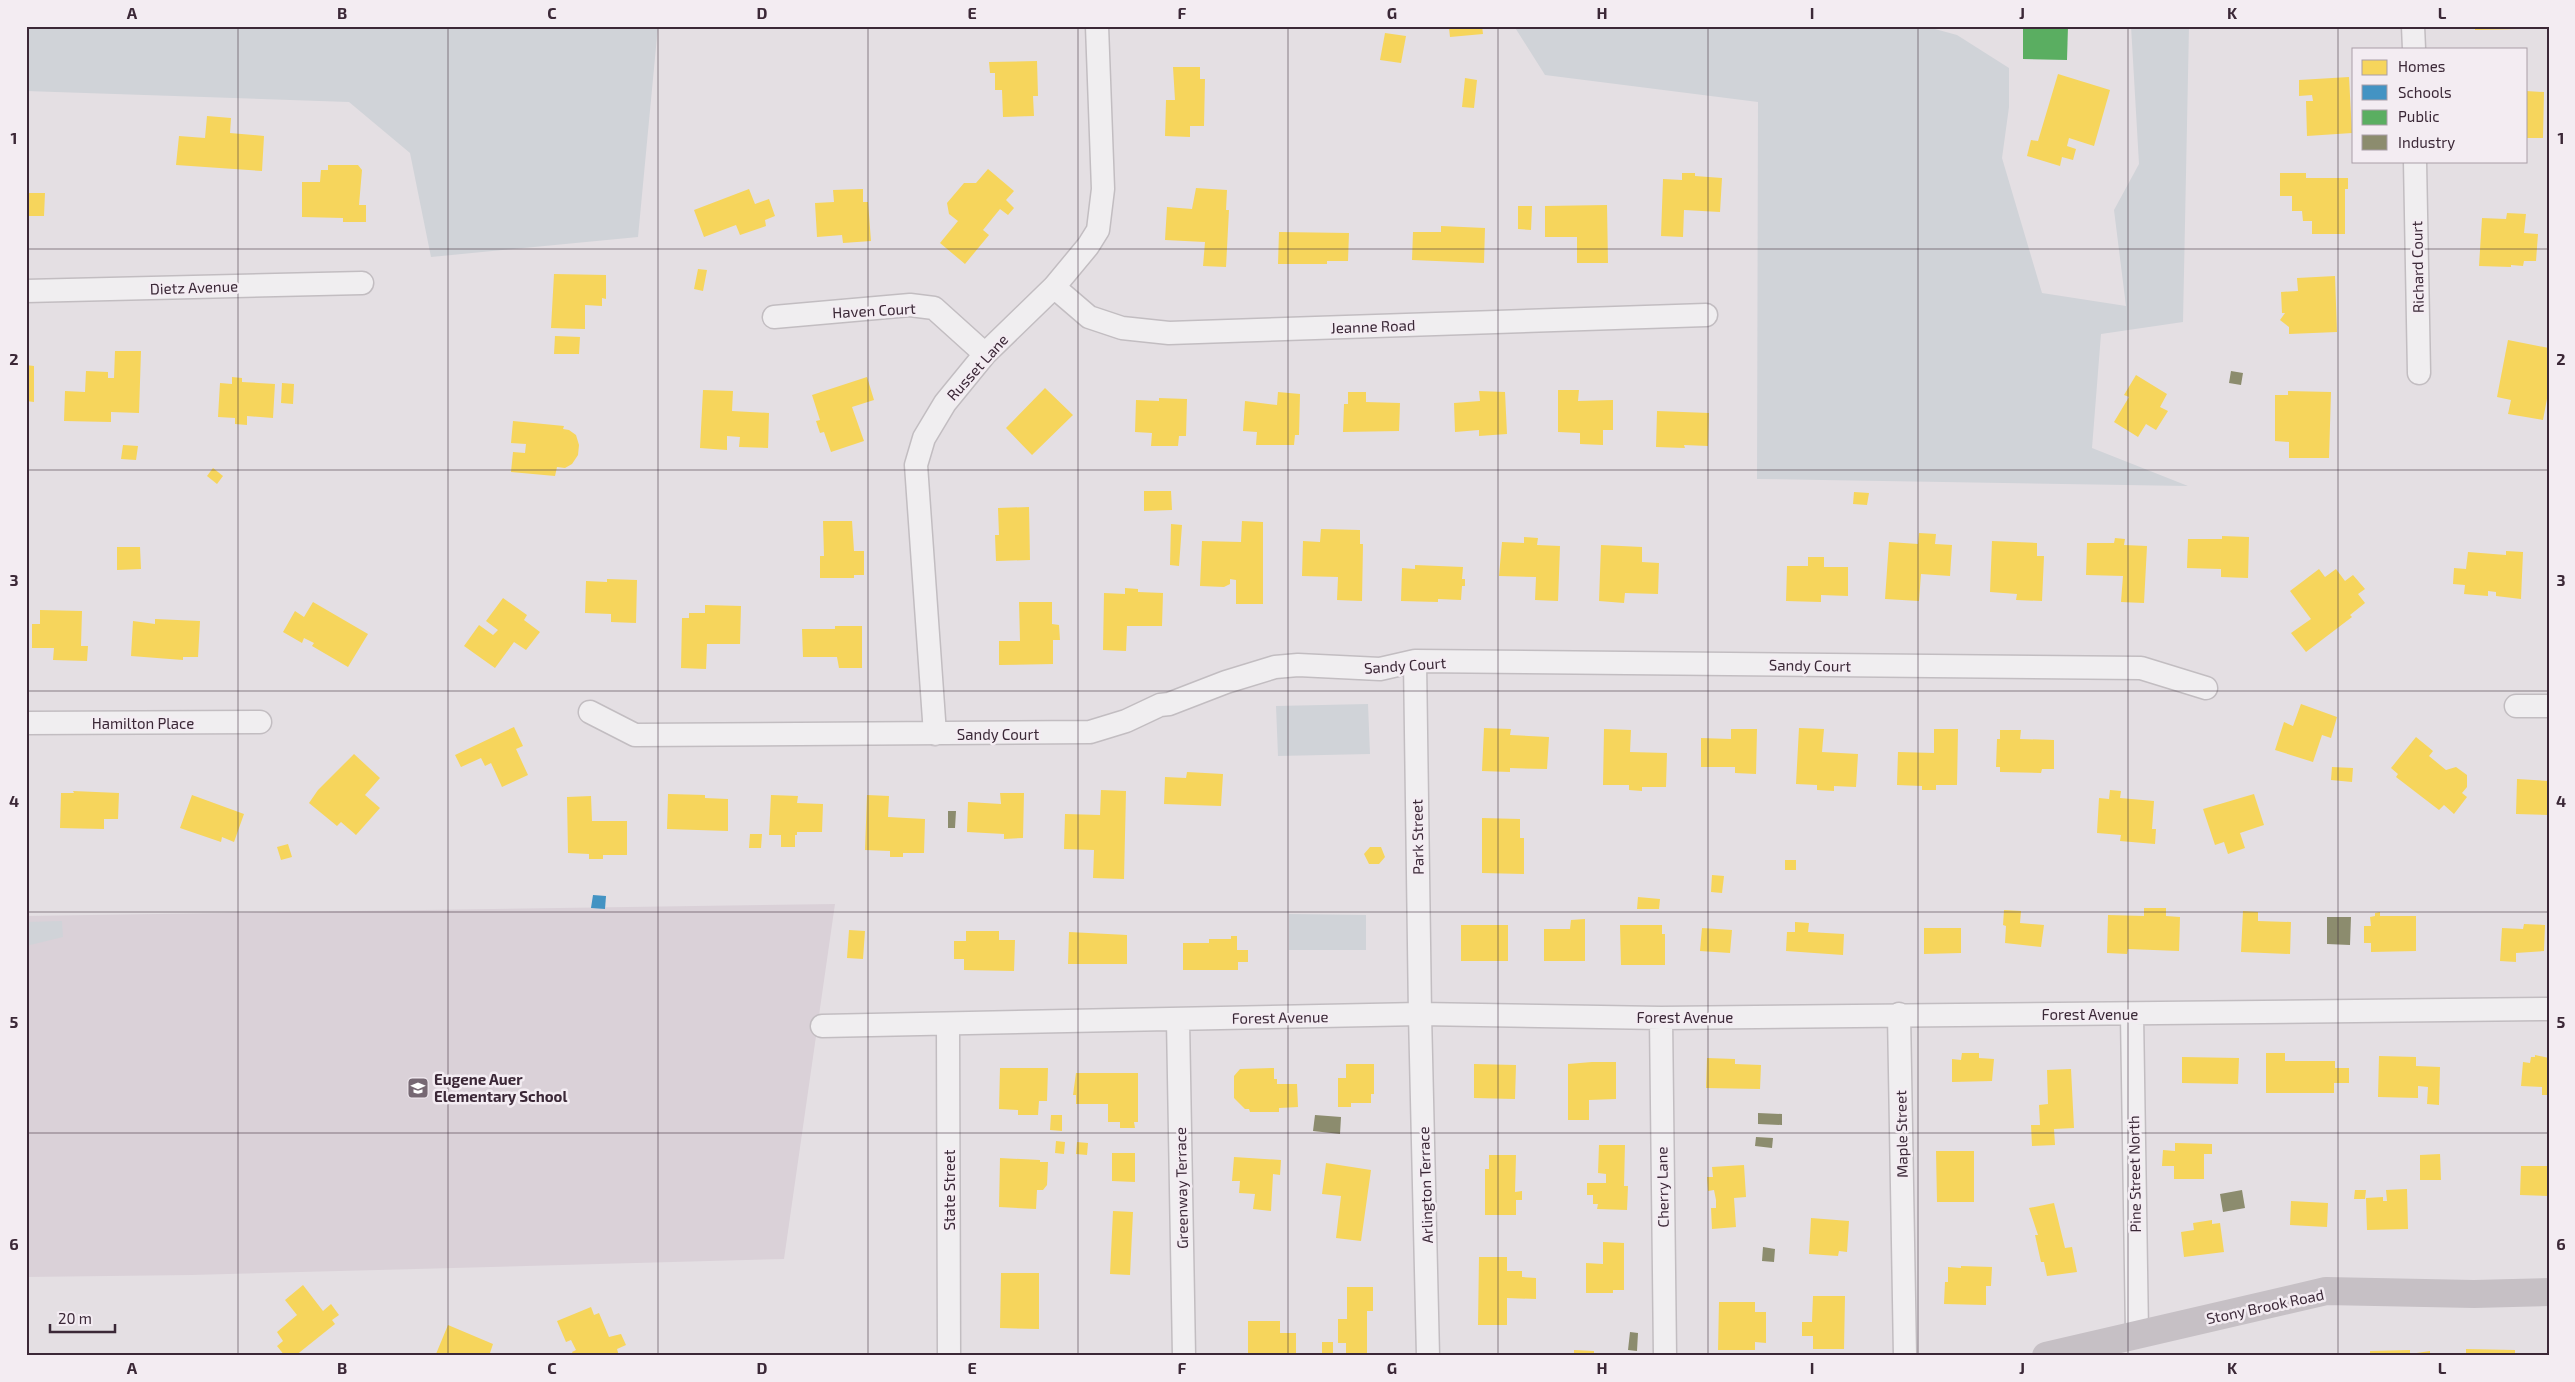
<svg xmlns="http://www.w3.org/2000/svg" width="2575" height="1382" font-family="'Exo 2',sans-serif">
  <rect width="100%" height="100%" fill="#e4dfe3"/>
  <path fill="#dad1d8" d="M835 904 784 1259 191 1275 26 1277V916Z"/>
  <path fill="#d0d3d8" d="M26 26H658L638 237 431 257 410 153 349 102 26 91Z
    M1514 26H1924L1957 35 2009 68V107L2002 158 2042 293 2126 306 2114 210 2139 164 2131 26H2189L2183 322 2101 334 2092 448 2188 486 1757 479 1758 102 1545 75Z
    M1368 704 1370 754 1278 756 1276 706Z
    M1289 914 1366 915V950H1289Z
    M62 921 63 937 26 946V922Z"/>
  <path fill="#f6d55c" d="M1443 26H1482L1483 34 1450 37 1449 28 1443 29Z
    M2475 26H2518V29L2475 30Z
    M1385 33 1406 36 1401 63 1380 60Z
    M1037 61 1038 96H1033L1034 116 1003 117 1002 90H995V73H990L989 62Z
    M1173 67H1200V79H1205L1204 126H1190V137L1165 136 1166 100H1175Z
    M2058 74 2110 90 2094 146 2069 138 2067 146 2076 149 2073 160 2062 157 2060 166 2027 156 2031 140 2038 141Z
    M2349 77 2352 133 2307 136 2306 101H2313L2312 95 2299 96V80Z
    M1465 78 1477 80 1474 108 1462 107Z
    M2526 91 2544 92 2543 138H2526Z
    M207 116 231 118 230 133 264 136 262 171 176 165 179 136 205 138Z
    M328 165H358L362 170 359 205H366V222H343V218L302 217V182H320L321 170H328Z
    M988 169 1014 191 1006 200 1014 208 1008 215 1000 209 983 230 989 235 965 264 940 243 958 221 949 214 947 203 964 183H976Z
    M1682 173H1695V176L1722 178 1720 212 1684 210 1683 237 1661 236 1663 179 1682 180Z
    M2280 173H2306V178H2348V189H2345V234H2312V221H2303L2302 211H2292V196H2280Z
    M1196 188 1227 190 1226 210H1229L1226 267 1203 266 1205 242 1165 240 1167 207 1192 209Z
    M749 189 755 204 769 199 775 216 765 220 766 226 740 235 736 225 704 237 694 210Z
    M863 189V202H868L871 241 843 243 842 235 817 237 815 203 834 202 833 190Z
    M27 193H45L44 216H27Z
    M1607 205 1608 263H1577V237H1545V206Z
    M1518 206H1532L1531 230 1518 229Z
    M2507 213 2526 214 2524 233 2538 234 2536 261H2524L2523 266 2511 265V267L2479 266 2482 218 2506 219Z
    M1441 226 1485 228 1484 263 1412 260 1413 232H1441Z
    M1279 232 1349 233 1348 261H1327V264H1278Z
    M698 269 707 270 703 291 694 289Z
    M554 274 606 275V299L602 298V306L585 305V329L551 328Z
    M2335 276 2337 332 2289 334V327L2280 320 2285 313H2282L2281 292 2298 291 2297 278Z
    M555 336 580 337 579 354H554Z
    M2508 340 2549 348V388L2543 420 2508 414 2511 400 2497 397Z
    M115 351H141L139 413 111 412V422L64 421 65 391 85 392 86 371 108 372V378H114Z
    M26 365 34 366V402L26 401Z
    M2136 375 2167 394 2160 407 2168 411 2156 430 2146 424 2138 437 2114 422 2129 397 2124 395Z
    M232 377 242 378V382L275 384 273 418 247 416V425L235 424V418L218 417 220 383 232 384Z
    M867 377 874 400 852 407 864 441 831 452 824 432 820 433 816 421 820 420 812 395Z
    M282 383 294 384 293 404 281 403Z
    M1045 388 1073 415 1032 455 1006 428Z
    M703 390 733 391 732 411 769 413 768 448 739 447 740 437 727 436V450L700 448Z
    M1558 390H1579L1578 401 1613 400V430H1603V445L1580 444V433L1558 432Z
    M1479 391 1505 392 1507 434 1479 436V430L1455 432 1454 403 1480 401Z
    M2288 391 2331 392 2329 458H2289V442L2275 441V395H2288Z
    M1278 392 1300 394 1299 435H1295L1294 445H1256L1257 432 1243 431 1245 401 1277 405Z
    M1348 392H1366V402L1400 403 1399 431 1343 432 1344 404H1348Z
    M1159 398 1187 399 1186 436H1179L1178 446H1151L1152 433 1135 432 1136 400 1159 401Z
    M1657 411 1709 413 1708 446 1684 445 1685 448 1656 447Z
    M513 421 564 426 563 429 569 430 576 435 579 445 578 455 572 464 565 468 557 467 555 476 511 472 513 452 525 453 526 444 511 443Z
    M123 445 138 446 136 460 121 459Z
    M213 468 223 476 217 484 207 476Z
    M1144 491H1171L1172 510 1144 511Z
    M1854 492 1869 493 1867 505 1853 504Z
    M1029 507 1030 560 996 561 995 535H999L998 508Z
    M823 521H852L854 551H864V575H854V578H820V556H824Z
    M1242 521 1263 522V604H1236V580L1230 579V584L1224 587 1200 586 1202 541 1241 542Z
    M1171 524 1182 525 1179 566 1170 565Z
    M1321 529 1360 530V544H1363L1362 601 1337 600 1338 577 1302 576 1303 541 1320 542Z
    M1919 533 1936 534 1935 544 1952 545 1950 576 1921 574 1919 601 1885 599 1889 542 1918 544Z
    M2222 536 2249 537 2248 578 2221 577V569L2187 568 2188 539H2222Z
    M1524 537 1538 538 1537 545 1560 546 1558 601 1535 600 1536 577 1499 576 1502 542 1524 543Z
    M2115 538 2125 539 2124 545 2147 546 2144 603 2121 602 2123 576 2086 575 2087 543H2114Z
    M1992 541 2037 543V556H2044L2042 601 2016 600 2017 594 1990 592Z
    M1601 545 1642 547V562L1659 563 1658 594 1625 593 1624 603 1599 601Z
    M117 547H140L141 569 117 570Z
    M2506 551 2523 552 2521 599 2496 596V592L2488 591V596L2464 594 2465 585 2453 584 2454 568 2466 569 2468 552 2506 555Z
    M1808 557H1824V567H1848V596L1821 595V602L1786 601 1787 566H1808Z
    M1415 565 1463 567 1462 579H1465V586H1462L1461 600 1438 599V602L1401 601 1402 568 1415 569Z
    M2319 569 2325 577 2336 569 2345 581 2353 575 2365 589 2358 594 2365 603 2350 615 2352 617 2306 652 2291 633 2311 619 2290 591Z
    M607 579 637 580 636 623 611 622V614L585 613 586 581 607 582Z
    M1125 588 1138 589V592L1163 593 1162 626H1127L1126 651 1103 650 1104 593 1125 594Z
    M503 598 527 615 524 620 540 632 526 650 514 642 495 668 464 646 479 625 493 635 498 630 486 621Z
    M313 602 368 634 348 667 312 646 314 643 304 638 302 643 283 632 295 611 304 617Z
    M1019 602H1052V624L1059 625 1060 640H1053V664L999 665V641H1020Z
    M705 605 741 606 740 644H707L706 669 681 668 682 618H689V613H705Z
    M40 610 82 611 81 646H88L87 661 53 660 54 648H32V624H40Z
    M155 619 200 621 198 657H183V660L131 656 133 621 155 624Z
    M835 626H862V668H839L837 657H803L802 629H835Z
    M2301 704 2337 717 2331 738 2322 735 2313 762 2275 750 2284 722 2293 726Z
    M514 727 523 746 516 749 528 775 502 787 491 763 485 766 481 758 461 767 455 755Z
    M1484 728 1511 729 1510 735 1549 737 1547 769 1510 768V772L1482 771Z
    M1799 728 1824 729 1822 752 1858 754 1856 787 1834 786V791L1817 790V785L1796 784Z
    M1604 729 1631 730 1630 752 1667 753 1666 787H1642V791L1629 790V785H1603Z
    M1731 729H1757L1756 774 1735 773V767H1701V738L1731 739Z
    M1934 729H1958L1957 785H1936V790H1922V786L1897 785 1898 752 1934 753Z
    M2000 730H2021L2020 739 2054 740V769H2042L2041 773 2000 772V767H1996L1997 739H2000Z
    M2416 737 2433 751 2429 756 2446 770 2456 767 2467 775V787L2462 793 2467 797 2454 814 2444 805 2439 810 2396 777 2398 774 2391 768Z
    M354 754 380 778 365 795 380 808 356 835 341 822 337 826 309 803 318 790Z
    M2332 767 2353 768 2352 782 2331 780Z
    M1187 772 1223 774 1221 806 1164 804 1165 777 1186 778Z
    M2517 779 2549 781V815L2516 814Z
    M1101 790 1126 791 1124 879 1093 878 1094 850 1064 849 1065 814 1100 815Z
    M2110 790 2121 791 2120 798 2154 801 2152 829H2156L2155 844 2120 841 2121 835 2097 833 2099 798 2109 799Z
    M73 791 119 793 118 819H104V829L60 828 61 793H74Z
    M1000 793H1024L1023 838 1004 839V834L967 832 968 802 1001 804Z
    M668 794 705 795V798L728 799V831L667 829Z
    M2254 794 2264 825 2240 833 2245 848 2228 854 2224 842 2215 845 2203 809Z
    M192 795 244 814 234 842 222 837 221 842 180 828Z
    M771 795 798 796 797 803 823 804 822 832H797V835H795V847H781V835H769Z
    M867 795 889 796 888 817 925 819 924 853H903V857H890V851L865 850Z
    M591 796 592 821H627V855H603V859H589V854L568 853 567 797Z
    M1482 818 1520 819V838H1524V874L1482 873Z
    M750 834H762L761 848H749Z
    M288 844 292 857 281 860 277 847Z
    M1370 847H1381L1385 857 1379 864H1369L1364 854Z
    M1785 860H1796V870H1785Z
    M1712 875 1724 876 1722 893 1711 892Z
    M1638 897 1660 899 1659 909H1637Z
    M2144 908H2166V916L2180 917 2179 951 2128 949 2127 954 2107 953 2108 915 2144 916Z
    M2004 910 2021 911 2020 923 2044 925 2041 947 2005 943 2006 926 2003 925Z
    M2243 911 2258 912V921L2291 922 2290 954 2241 952Z
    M2380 912V916H2416V951L2371 952V943H2364V926H2371L2370 917 2375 916V913Z
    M1585 919V961H1544V929H1570L1571 920Z
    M1795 922 1809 923 1808 932 1844 934 1843 955 1786 951 1787 932H1795Z
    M2524 924 2545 925 2544 951 2516 953V962L2500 961 2502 928 2523 929Z
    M1461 925H1508V961H1461Z
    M1620 925H1662V934H1665V965H1621Z
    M1702 928 1732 930 1730 953 1700 951Z
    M1924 928H1961V953L1924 954Z
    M849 930 865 931 863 959 847 958Z
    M966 931H999V940H1015L1014 971 964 970V959H954V941H966Z
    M1069 932 1127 935V964H1068Z
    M1231 936H1237V950H1248V962H1238V970H1183V943H1209V939H1231Z
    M1962 1053H1979V1058L1994 1059 1992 1081 1952 1082V1059L1961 1060Z
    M2266 1053H2285V1061H2335V1068H2349V1083H2334V1093H2266Z
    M2535 1055 2549 1058V1095H2542V1087L2521 1086 2523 1062 2530 1063 2531 1057H2535Z
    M2379 1056 2416 1057V1066L2440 1067 2439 1105 2427 1104 2428 1087 2418 1086V1098L2378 1097Z
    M2182 1057 2239 1058 2238 1084 2182 1083Z
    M1707 1058 1735 1059V1064L1761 1065 1760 1089 1706 1088Z
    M1592 1062H1616V1099L1589 1100V1120H1568V1064Z
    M1346 1064H1374V1094H1371V1103H1351V1107H1338V1078H1346Z
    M1474 1064 1516 1065 1515 1099 1474 1098Z
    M1000 1068H1048L1047 1101H1039L1038 1115H1018V1110L999 1109Z
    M1274 1068V1079H1277V1084H1297L1298 1107 1279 1108V1112H1250L1249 1109H1245L1234 1098V1076L1240 1069Z
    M2071 1069 2074 1128 2054 1129 2055 1145 2032 1146 2031 1125H2040L2039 1105 2048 1104 2047 1070Z
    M1076 1073H1138V1122H1134L1135 1128H1120V1122H1108V1104H1076V1095H1073Z
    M1051 1115H1062V1131L1050 1130Z
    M1056 1141 1065 1142 1064 1154 1055 1153Z
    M1077 1142 1088 1143 1087 1155 1076 1154Z
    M2175 1143 2212 1144V1154H2204V1179H2174V1166H2162L2163 1150 2175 1151Z
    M1599 1145H1625L1624 1186H1628L1627 1210 1597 1209 1598 1204H1593V1195H1587V1183H1606V1174L1598 1173Z
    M1936 1151H1974V1202H1937Z
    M1112 1153H1135V1182L1112 1181Z
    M2440 1154 2441 1180H2420V1155Z
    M1489 1155H1516L1515 1192 1522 1191V1200H1516V1215H1485V1169H1489Z
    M1234 1157 1281 1160 1280 1175 1273 1174 1271 1211 1253 1209 1255 1194 1239 1193 1240 1181H1232Z
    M1000 1158 1040 1160V1162H1048L1047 1185 1043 1190H1037L1036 1209 999 1207Z
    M1326 1163 1371 1170 1361 1241 1336 1238 1341 1196 1322 1194Z
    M1744 1165 1746 1197 1734 1198 1736 1227 1712 1229 1711 1208H1716V1200L1714 1190 1708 1191 1707 1177H1713L1712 1167Z
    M2521 1166H2549V1196L2520 1195Z
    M2407 1189 2408 1229 2367 1230 2366 1198 2383 1197V1201H2387L2386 1190Z
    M2355 1190H2366L2365 1199H2354Z
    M2291 1201 2328 1203 2327 1227 2290 1225Z
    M2054 1203 2065 1248 2072 1247 2077 1272 2047 1276 2044 1262H2041L2035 1235H2038L2029 1208Z
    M1113 1211 1133 1212 1130 1275 1110 1274Z
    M1811 1218 1849 1221 1847 1252 1839 1251 1838 1256 1809 1254Z
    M2212 1220V1224L2220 1223 2224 1252 2184 1257 2181 1232 2194 1230 2193 1223Z
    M1603 1242 1624 1243V1290H1613V1293H1586V1263L1603 1264Z
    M1479 1257H1507V1271H1522V1277L1536 1278V1299L1507 1298V1325H1478Z
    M1961 1266 1992 1267 1991 1286H1986V1305L1944 1304 1945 1282H1948V1267L1961 1268Z
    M1001 1273H1039V1329L1000 1328Z
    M303 1285 323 1311 331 1304 339 1315 332 1320 335 1324 295 1356H285L277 1346 283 1341 277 1332 297 1315 285 1300Z
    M1347 1287H1373V1311H1367V1356H1346V1343H1338V1319H1347Z
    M1813 1296H1845L1844 1349H1813V1336H1802V1322H1812Z
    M1719 1302H1755V1312H1766V1343L1755 1342V1350H1718Z
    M591 1307 594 1315 599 1313 609 1337 621 1334 626 1345 617 1349 619 1356H574L572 1352 576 1350 571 1340 566 1342 557 1321Z
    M1248 1321H1280V1333H1296V1356H1248Z
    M448 1325 493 1344 489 1356 436 1354Z
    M1322 1342H1333V1356H1322Z
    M2466 1349 2515 1350V1356H2466Z
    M1574 1350 1594 1351V1356H1574Z
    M2410 1350V1354L2430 1351V1356H2370V1351Z"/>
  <path fill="#4393c3" d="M593 895 606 896 605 909 591 908Z"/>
  <path fill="#5aae61" d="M2023 26H2068L2067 60 2023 59Z"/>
  <path fill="#8c8c6e" d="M2231 371 2243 373 2241 385 2229 383Z
    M948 811H956L955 828H948Z
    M2327 917H2351L2350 945 2327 944Z
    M1758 1113 1782 1114V1125L1758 1124Z
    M1315 1115 1341 1117 1340 1134 1313 1131Z
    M1756 1137 1773 1138 1772 1148 1755 1146Z
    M2242 1190 2245 1208 2223 1212 2220 1194Z
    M1763 1247 1775 1249 1774 1262 1762 1261Z
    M1630 1332 1638 1333 1637 1351 1628 1350Z"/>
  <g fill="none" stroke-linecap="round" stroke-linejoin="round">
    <g stroke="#c2bdc1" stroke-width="25">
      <path id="minor" d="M2413 26 2414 49
        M2415 161 2419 373
        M1054 287 1089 317 1122 328 1169 333 1706 315
        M26 291 362 283
        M774 317 910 305 934 308 985 354
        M1415 661 1420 1014 1428 1356
        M2516 706H2549
        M590 712 635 735 1090 732 1126 721 1160 705 1169 704 1226 682 1275 667 1298 665 1380 669 1415 661 2141 668 2206 688
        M26 723 260 722
        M935 734 916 465 924 438 945 403 985 354 1054 287 1088 246 1098 230 1103 189 1097 26
        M1899 1014 1905 1356
        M2132 1014 2137 1333
        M1661 1018 1665 1356
        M1178 1020 1184 1356
        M948 1025 949 1356
        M822 1026 1420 1014 1661 1018 2549 1009"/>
    </g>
    <use href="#minor" stroke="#f0eef0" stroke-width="22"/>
    <path stroke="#c6c0c5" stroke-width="28" d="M2046 1356 2326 1291 2474 1294 2549 1292"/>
  </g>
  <path fill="none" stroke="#3b2837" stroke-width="1" stroke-opacity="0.55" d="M238 26V1356M448 26V1356M658 26V1356M868 26V1356M1078 26V1356M1288 26V1356M1498 26V1356M1708 26V1356M1918 26V1356M2128 26V1356M2338 26V1356M26 249H2549M26 470H2549M26 691H2549M26 912H2549M26 1133H2549"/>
  <defs>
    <g id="school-square" transform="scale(1.125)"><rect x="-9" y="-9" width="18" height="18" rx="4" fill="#766873" stroke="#f3ecf2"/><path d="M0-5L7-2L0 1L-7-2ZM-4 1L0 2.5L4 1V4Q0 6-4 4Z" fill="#fff"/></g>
  </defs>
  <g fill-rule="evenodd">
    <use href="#school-square" x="418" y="1088"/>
  </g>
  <g text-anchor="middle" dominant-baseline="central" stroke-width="5" stroke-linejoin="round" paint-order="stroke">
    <g font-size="15" fill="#3b2837" stroke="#f3ecf2">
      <text transform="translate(2417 267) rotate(-91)">Richard Court</text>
      <text transform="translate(194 287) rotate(-2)">Dietz Avenue</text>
      <text transform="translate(874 310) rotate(-3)">Haven Court</text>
      <text transform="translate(1373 326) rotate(-2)">Jeanne Road</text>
      <text transform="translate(977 367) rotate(-48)">Russet Lane</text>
      <text transform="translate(1405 665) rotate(-4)">Sandy Court</text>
      <text transform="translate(1810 665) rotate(1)">Sandy Court</text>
      <text x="143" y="723">Hamilton Place</text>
      <text x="998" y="734">Sandy Court</text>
      <text transform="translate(1417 837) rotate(-91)">Park Street</text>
      <text x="2090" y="1014">Forest Avenue</text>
      <text transform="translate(1280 1017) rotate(-1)">Forest Avenue</text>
      <text x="1685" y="1017">Forest Avenue</text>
      <text transform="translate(1901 1134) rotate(-91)">Maple Street</text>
      <text transform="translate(2134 1174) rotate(-91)">Pine Street North</text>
      <text transform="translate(1425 1185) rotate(-92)">Arlington Terrace</text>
      <text transform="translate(1662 1187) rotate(-91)">Cherry Lane</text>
      <text transform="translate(1181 1188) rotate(-91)">Greenway Terrace</text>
      <text transform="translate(949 1190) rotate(-90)">State Street</text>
      <text transform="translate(2265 1306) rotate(-12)">Stony Brook Road</text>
    </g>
    <g font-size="15" font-weight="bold" fill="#3b2837" stroke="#f3ecf2" text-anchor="start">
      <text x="434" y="1079">Eugene Auer<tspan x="434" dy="17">Elementary School</tspan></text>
    </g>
  </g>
  <rect width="2575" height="1382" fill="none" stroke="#f3ecf2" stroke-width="55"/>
  <rect x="2352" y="48" width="175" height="115" fill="#f3ecf2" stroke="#a99ea7"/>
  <rect x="2362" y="60" width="25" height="15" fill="#f6d55c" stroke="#a99ea7"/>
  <text x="2398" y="72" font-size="15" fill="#3b2837">Homes</text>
  <rect x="2362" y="85" width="25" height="15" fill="#4393c3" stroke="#a99ea7"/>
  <text x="2398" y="98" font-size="15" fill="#3b2837">Schools</text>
  <rect x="2362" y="110" width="25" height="15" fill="#5aae61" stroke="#a99ea7"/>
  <text x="2398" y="122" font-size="15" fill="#3b2837">Public</text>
  <rect x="2362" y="135" width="25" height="15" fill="#8c8c6e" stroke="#a99ea7"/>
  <text x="2398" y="148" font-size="15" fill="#3b2837">Industry</text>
  <path d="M50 1324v8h65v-8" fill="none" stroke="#3b2837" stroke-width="2.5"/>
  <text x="58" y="1324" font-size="15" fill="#3b2837" stroke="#f3ecf2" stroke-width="4" paint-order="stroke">20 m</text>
  <rect x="28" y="28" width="2520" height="1326" fill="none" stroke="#3b2837" stroke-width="2"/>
  <g font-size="16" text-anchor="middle" font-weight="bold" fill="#3b2837">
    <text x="132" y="19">A</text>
    <text x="342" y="19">B</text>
    <text x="552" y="19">C</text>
    <text x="762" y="19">D</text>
    <text x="972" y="19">E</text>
    <text x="1182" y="19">F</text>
    <text x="1392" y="19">G</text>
    <text x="1602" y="19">H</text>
    <text x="1812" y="19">I</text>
    <text x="2022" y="19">J</text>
    <text x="2232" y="19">K</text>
    <text x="2442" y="19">L</text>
    <text x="14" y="144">1</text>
    <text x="2561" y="144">1</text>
    <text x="14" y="365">2</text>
    <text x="2561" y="365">2</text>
    <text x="14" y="586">3</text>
    <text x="2561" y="586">3</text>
    <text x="14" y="807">4</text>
    <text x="2561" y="807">4</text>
    <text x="14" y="1028">5</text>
    <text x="2561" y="1028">5</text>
    <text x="14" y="1250">6</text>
    <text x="2561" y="1250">6</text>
    <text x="132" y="1374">A</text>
    <text x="342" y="1374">B</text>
    <text x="552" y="1374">C</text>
    <text x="762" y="1374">D</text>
    <text x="972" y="1374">E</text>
    <text x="1182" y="1374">F</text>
    <text x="1392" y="1374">G</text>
    <text x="1602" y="1374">H</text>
    <text x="1812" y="1374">I</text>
    <text x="2022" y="1374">J</text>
    <text x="2232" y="1374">K</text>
    <text x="2442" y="1374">L</text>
  </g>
</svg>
